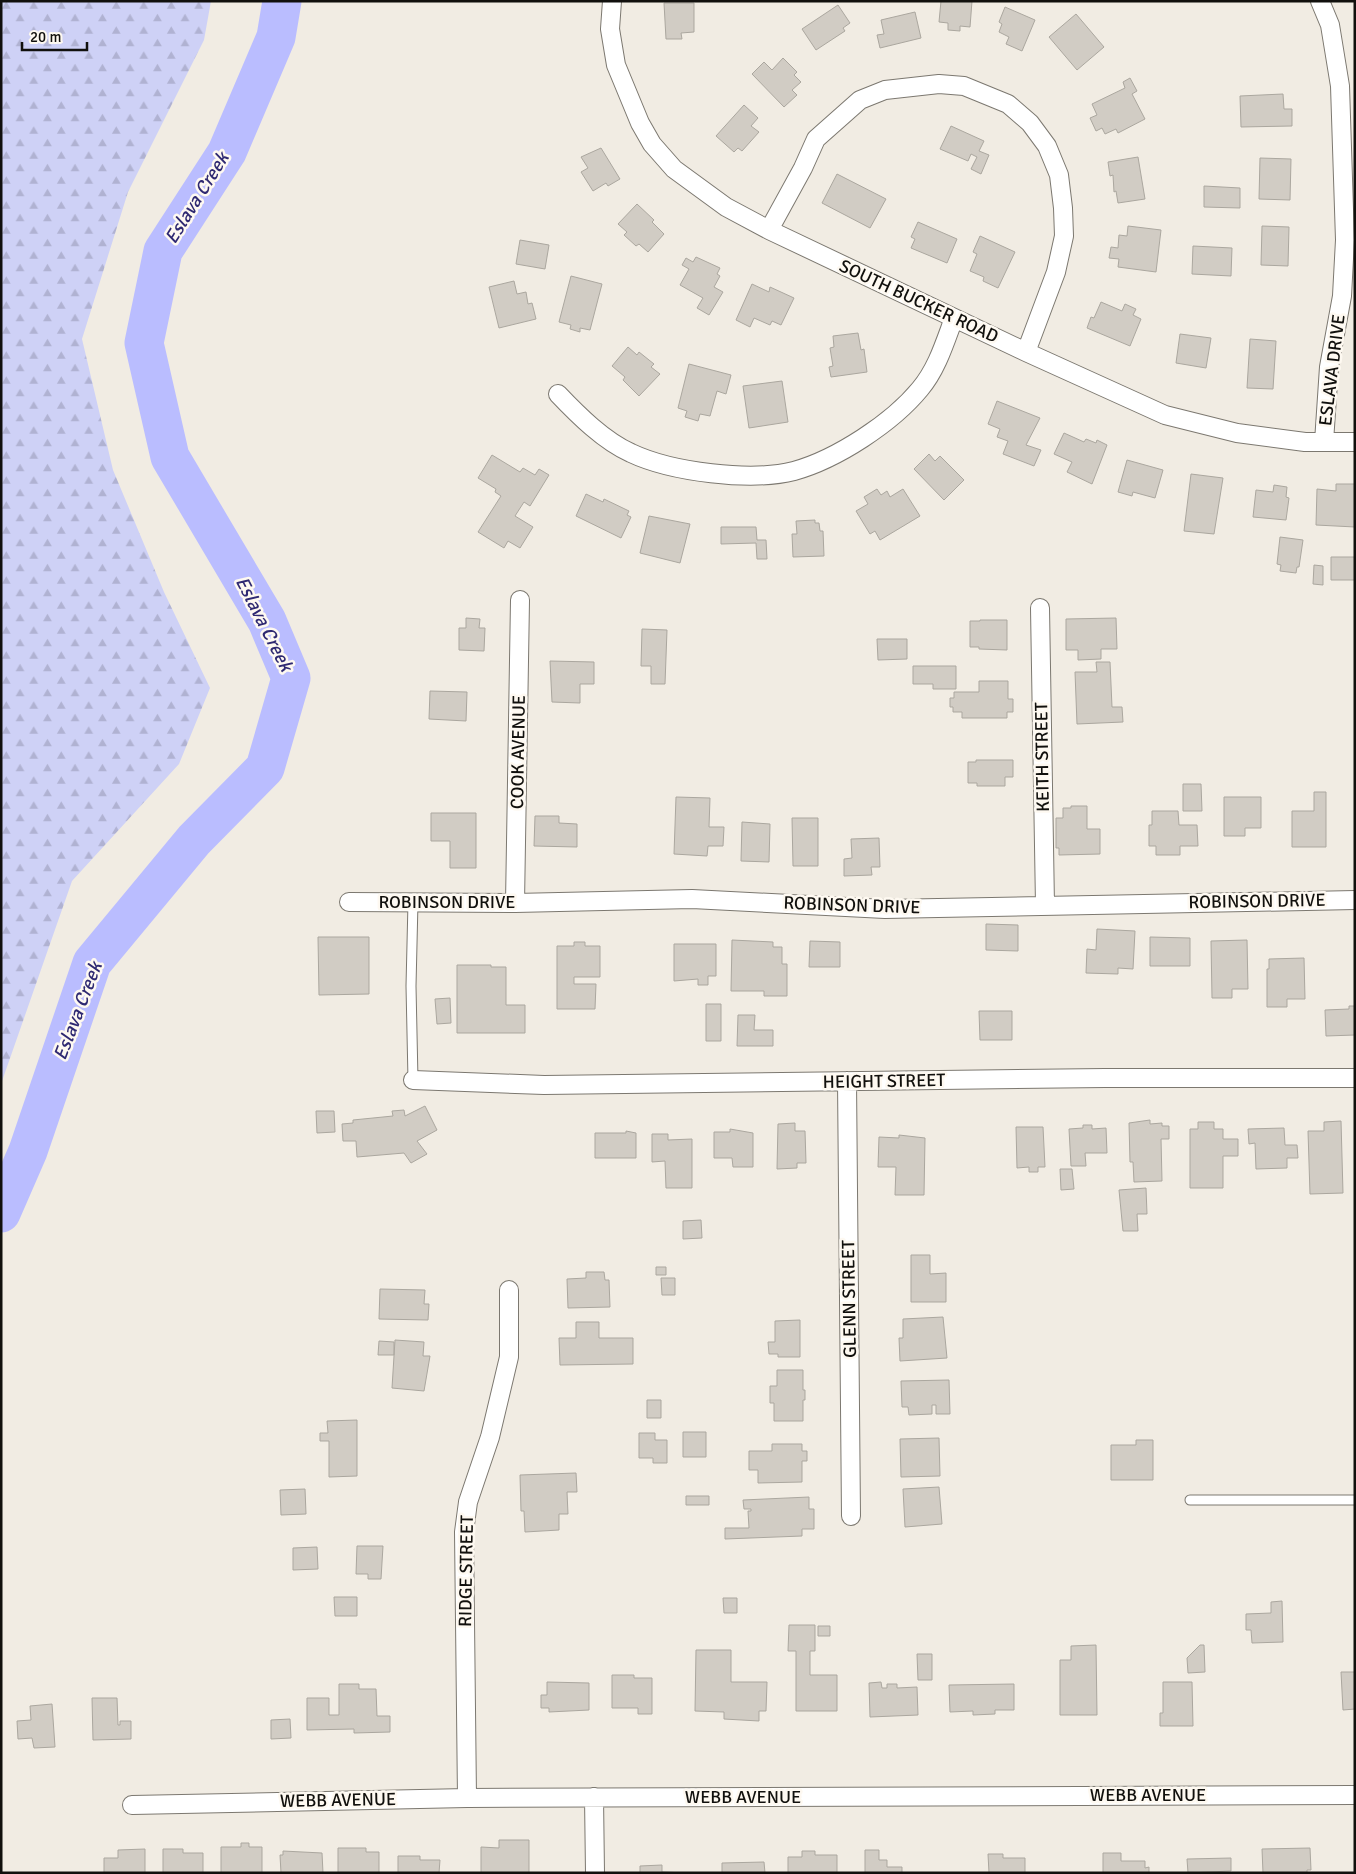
<svg xmlns="http://www.w3.org/2000/svg" width="1356" height="1874" font-family="Signika,sans-serif">
  <defs>
    <pattern id="forest-firs" width="22" height="20" patternUnits="userSpaceOnUse" patternTransform="scale(1.25)"><rect width="22" height="20" fill="#ced1f6"/><path d="M5 1l3.5 6h-7zM16 11l3.5 6h-7z" fill="#b0b2d2"/></pattern>
  </defs>
  <rect width="100%" height="100%" fill="#f1ece3"/>
  <path fill="url(#forest-firs)" d="M1 1H211L204 40 128 192 82 339 113 470 164 592 210 688 179 764 72 881 1 1084Z"/>
  <g fill="none" stroke-linecap="round" stroke-linejoin="round">
    <path stroke="#babdff" stroke-width="39" d="M1 1213 28 1151 92 963 194 840 265 768 291 678 267 621 170 457 144 343 163 251 227 152 276 37 282 1"/>
  </g>
  <path fill="#d1ccc4" stroke="#aba79f" d="M941 1H972L970 27 960 26V31L948 30V23L939 22Z
    M664 3H694V32L681 33 682 39H666Z
    M838 5 850 23 843 28 845 31 816 50 802 29Z
    M1005 7 1035 20 1022 51 1006 44 1009 37 999 32 1002 24 999 22Z
    M915 12 921 38 880 48 877 35 884 34 881 20Z
    M1076 14 1104 47 1077 70 1049 37Z
    M783 58 797 72 794 75 801 82 792 90 797 95 784 107 752 74 764 62 772 70Z
    M1130 78 1137 91 1132 94 1145 119 1118 133 1116 129 1105 134 1102 128 1096 131 1090 118 1097 115 1092 104 1125 88 1123 82Z
    M1283 94 1284 109H1292V126L1241 127 1240 96Z
    M744 105 758 118 751 126 759 132 742 151 738 148 734 152 716 136Z
    M951 126 984 141 979 151 989 155 981 174 971 169 977 157 971 154 968 161 940 149Z
    M601 148 620 179 608 186 606 183 593 191 581 172 588 168 581 157Z
    M1138 157 1145 199 1118 203 1116 191 1114 192 1113 175 1110 176 1108 162Z
    M1260 158 1291 159 1290 200 1259 199Z
    M837 174 886 199 870 228 822 203Z
    M1204 186 1240 188V208L1204 207Z
    M637 204 654 220 652 222 664 234 648 252 639 244 636 246 624 235 627 232 618 224Z
    M918 222 957 239 947 263 911 248 915 239 911 237Z
    M1128 226 1161 230 1156 272 1118 267 1119 259 1109 258 1111 247 1118 248 1119 235 1127 236Z
    M1262 226 1289 227 1288 266 1261 265Z
    M980 236 1015 252 998 288 983 281 984 277 970 271 977 254 973 252Z
    M520 240 549 245 545 269 516 264Z
    M1193 246 1232 248 1231 276 1192 274Z
    M696 257 720 268 717 274 720 276 714 287 723 292 709 315 697 308 703 298 680 285 689 269 682 265 686 258 693 262Z
    M571 276 602 284 590 330 580 328V332L570 329 571 325 559 322Z
    M514 281 517 294 526 292 528 304 532 303 536 319 499 328 489 287Z
    M752 284 769 292 770 287 794 298 781 325 772 321 770 325 754 318 750 327 736 320Z
    M1101 302 1122 311 1125 304 1136 309 1133 315 1141 319 1130 346 1087 328 1091 317 1094 318Z
    M858 333 861 350 864 349 867 372 831 377 829 367 833 366 830 348 834 347 833 336Z
    M1180 334 1211 338 1206 368 1176 363Z
    M1250 339 1276 341 1273 389 1247 388Z
    M628 347 637 355 639 352 654 364 651 367 660 374 639 396 623 380 625 377 612 366Z
    M689 364 731 375 726 394 717 391 710 416 700 414 698 421 685 417 687 411 678 408Z
    M782 381 788 422 749 428 743 386Z
    M997 401 1040 418 1026 445 1041 450 1034 466 1003 454 1008 441 997 437 1000 429 988 424Z
    M1064 433 1084 442 1086 439 1096 443 1097 440 1107 445 1092 484 1067 472 1072 462 1054 454Z
    M929 454 935 461 940 456 964 480 944 500 914 469Z
    M492 455 520 472 523 468 535 475 539 469 549 475 530 506 524 502 515 516 533 527 520 548 508 541 504 548 478 532 501 496 495 492 496 489 478 478Z
    M1127 460 1163 470 1155 498 1133 492 1132 496 1118 492Z
    M1191 474 1223 478 1214 534 1184 531Z
    M1336 484H1355V527L1316 525 1317 489 1336 491Z
    M1274 485 1287 487 1286 497 1289 498 1286 520 1253 517 1256 490 1273 492Z
    M877 489 881 495 887 491 890 497 903 489 920 516 880 540 875 531 870 534 856 511 868 504 864 497Z
    M586 494 603 502 604 499 629 511 627 515 631 517 621 538 576 516Z
    M649 516 690 524 680 563 640 553Z
    M815 520V523H819L820 531H823L824 556 793 557 792 534H797L796 521Z
    M721 527H756L757 540H766L767 559H757L756 543 721 544Z
    M1280 537 1303 540 1299 567H1297L1296 573 1280 571 1281 565 1277 564Z
    M1331 557H1355V580H1331Z
    M1314 565 1323 566V585L1313 584Z
    M466 618 480 619 479 628H485L484 651 459 650V628H466Z
    M1116 618 1117 649H1101V659L1078 660V650H1066V619Z
    M980 620H1007V650L979 649V647H970V621H980Z
    M642 629 667 630 665 684H651V666H641Z
    M877 639H907V659L878 660Z
    M550 661 594 662V684H580V703L552 702Z
    M1096 662H1110L1112 707H1122L1123 722 1077 724 1075 672H1097Z
    M913 666H956V689H933V684H913Z
    M979 681H1008V699H1013V712H1007V718H962V712H953V707H950V698H954V692H979Z
    M430 691 467 692 466 721 429 719Z
    M976 760H1013V777H1005V786H977V783H968V762H976Z
    M1183 784H1201L1202 811H1183Z
    M1314 792H1326V847H1292V811H1314Z
    M676 797 710 798 709 827H724L723 846H708L707 856 674 854Z
    M1224 797H1261V828H1245V836H1224Z
    M1071 806H1087V829H1100V854L1059 855V848H1056V818H1063V808H1071Z
    M1152 811H1178L1179 825H1197L1198 846H1180V855H1156V846H1149V825H1152Z
    M431 813H476V868H450V841H431Z
    M535 816H559V823L577 824V847L534 846Z
    M792 818H818V866H793Z
    M742 822 770 824 769 862 741 861Z
    M879 838 880 867H871L872 875 844 876V859L852 858 851 839Z
    M986 924 1018 925V951L986 950Z
    M1097 929 1135 931 1133 969 1118 968V974L1086 973 1087 949 1096 950Z
    M318 937H369V994L319 995Z
    M1150 937 1190 938V966H1150Z
    M732 940 773 942V947H782V964H787V996H764V991H731Z
    M1247 940 1248 989H1232V998H1212L1211 941Z
    M810 941 840 942V967H809Z
    M574 942H585V946H600V977H574V984H596L595 1009H557V946H574Z
    M674 944H716V976H708V985H698V979L674 981Z
    M1304 958 1305 999H1287V1007H1267V969H1269V959Z
    M457 965H491V967H506V1005H525V1033H457Z
    M450 998 451 1023 437 1024 435 999Z
    M706 1004H721V1041H706Z
    M1349 1006H1355V1035L1326 1036 1325 1010 1349 1009Z
    M979 1011H1012V1040H980Z
    M738 1015H755L754 1030H773V1046H737Z
    M425 1106 437 1130 417 1141 427 1154 411 1163 404 1153 357 1157 356 1141H343L342 1124 353 1123V1120L393 1116 392 1111 404 1110 405 1116Z
    M316 1111H334L335 1132 317 1133Z
    M1150 1120V1124L1162 1123V1126H1169V1139H1161L1162 1181 1134 1182 1133 1162H1130L1129 1123Z
    M1341 1121 1343 1193 1310 1194 1308 1131H1324V1122Z
    M1198 1122H1214V1129H1223V1139H1238V1156H1223V1188H1190V1129H1198Z
    M795 1123V1131H805L806 1163H797V1168L777 1169 778 1124Z
    M1083 1125H1092V1129L1106 1128 1107 1153H1085L1086 1166H1071L1069 1129 1083 1128Z
    M1016 1127H1043L1045 1167H1038V1172H1029V1167L1017 1168Z
    M1284 1128 1285 1145H1297L1298 1158H1287V1168L1256 1169 1255 1143 1249 1144 1248 1129Z
    M730 1129 753 1133V1167H733L732 1158H714V1132H730Z
    M626 1131 636 1133V1158H595V1133H626Z
    M652 1134H668V1140L692 1139V1188H666L665 1161 652 1162Z
    M899 1135 925 1138 924 1195H895L896 1167H878L879 1137 899 1138Z
    M1060 1169H1072L1074 1189 1061 1190Z
    M1146 1188 1147 1214H1137L1138 1231H1123L1119 1190Z
    M701 1220 702 1238 683 1239V1221Z
    M911 1255H930V1274L946 1273V1302H911Z
    M656 1267H666V1275H656Z
    M586 1272H604L605 1280H609L610 1307 568 1308 567 1279 586 1278Z
    M661 1278H675V1295H662Z
    M380 1289 425 1290 424 1304H429L428 1320 379 1319Z
    M943 1317 947 1358 900 1361 899 1338H903V1319Z
    M800 1320V1357H778V1354H769L768 1342H775V1321Z
    M576 1322H599V1338H633V1364L560 1365 559 1338H576Z
    M395 1340 424 1342 423 1356H430L424 1391 392 1388Z
    M379 1341 394 1342V1355H378Z
    M777 1370H803V1390H805V1400H803V1421H774V1403H770V1386H777Z
    M949 1380 950 1414H936V1405H932V1414L909 1415 908 1407H902L901 1381Z
    M647 1400H661V1418H647Z
    M357 1420V1476L329 1477V1441H320V1433H328L327 1421Z
    M683 1432H706V1457H683Z
    M639 1433H655V1440H667V1463H653V1458H639Z
    M939 1438 940 1476 901 1477 900 1439Z
    M1136 1440H1153V1480H1111V1445H1136Z
    M772 1444H802V1451H807V1461H802V1482L758 1483V1470H749V1451H772Z
    M576 1473 577 1492H567L568 1514H559V1530L525 1532 524 1511H521L520 1475Z
    M939 1487 942 1524 905 1527 903 1489Z
    M305 1489 306 1514 281 1515 280 1490Z
    M686 1496H709V1505H686Z
    M809 1497V1509H814V1529H802V1536L725 1539V1528H749L748 1511H751V1509H744L743 1500Z
    M357 1546H383L381 1579H368V1574H356Z
    M317 1547 318 1569 293 1570V1548Z
    M334 1597H357V1616H335Z
    M723 1598H737V1613H724Z
    M1282 1601 1283 1642 1252 1643 1251 1630H1246V1614L1271 1613V1602Z
    M789 1625H815V1651H810V1675H837V1711H796V1651H788Z
    M818 1626H830V1636H818Z
    M1096 1645 1097 1715H1060V1660H1071V1646Z
    M1200 1645H1204L1205 1672 1188 1673 1187 1658Z
    M696 1650H731V1682H767L766 1711H759V1721L724 1719V1712L695 1711Z
    M917 1654H932V1680H918Z
    M1341 1672H1355V1709L1343 1710Z
    M612 1675H634V1678H652V1714H638V1708H612Z
    M547 1682 589 1683V1710L549 1712V1708H541V1695H547Z
    M881 1682 882 1688H887V1684H897V1688L917 1687 918 1715 870 1717 869 1683Z
    M1163 1682H1192L1193 1726H1160V1713H1163Z
    M339 1684H359V1689H376L377 1716H390V1732L354 1733V1729L307 1730V1698H329V1715H339Z
    M1014 1684V1710H995V1714L973 1715V1711L950 1712 949 1685Z
    M92 1698H117L118 1725H120V1721H131V1739L93 1740Z
    M52 1704 55 1747 34 1748 32 1738 18 1739 17 1721 31 1720 30 1706Z
    M290 1719 291 1738 271 1739V1720Z
    M499 1840H529V1873H481V1847L499 1848Z
    M241 1843H249V1847H262V1873H221V1847H241Z
    M338 1848H366V1852H379V1873H338Z
    M1310 1848 1311 1870H1307V1873H1263L1262 1849Z
    M145 1849V1873H104V1858H118V1850Z
    M163 1849H183V1853H203V1873H163Z
    M865 1850H879V1860H887V1867H902V1873H865Z
    M283 1851 322 1853 323 1873H281L280 1855H283Z
    M802 1851H815V1855H837V1873H788V1857H802Z
    M1103 1853H1121V1861H1145V1868L1149 1867V1873H1103Z
    M988 1854H1003V1858H1025V1873H989Z
    M398 1856H420V1860H440L439 1873H398Z
    M1231 1858V1871L1188 1873 1187 1859Z
    M764 1862 765 1873H722V1863Z
    M662 1865V1872L686 1873H640V1866Z"/>
  <g fill="none" stroke-linecap="round" stroke-linejoin="round">
    <g stroke="#7c7870" stroke-width="11">
      <path id="lane" d="M413 902 411 986 413 1080
        M1190 1500H1355"/>
    </g>
    <g stroke="#7c7870" stroke-width="20">
      <path id="street" d="M612 1 610 29 616 65 640 123 652 144 674 169 726 207 769 230 1026 352 1165 415 1237 433 1305 442H1355
        M1320 1 1330 25 1340 86 1345 240 1342 296 1329 367 1324 442
        M769 230 803 168 816 139 860 100 885 90 939 84 964 86 1008 104 1030 123 1047 146 1059 175 1063 208 1064 236 1056 272 1026 352
        M558 394C578 415 604 441 631 453 671 472 751 482 794 471 837 459 892 423 920 389 937 369 945 342 954 318
        M1040 608 1045 905
        M349 902 515 903 692 899 885 909 1355 900
        M515 903 520 600
        M413 1080 544 1085 1105 1078H1355
        M847 1081 851 1516
        M594 1797 595 1873
        M467 1798 464 1532 468 1502 490 1437 509 1357V1290
        M132 1805 467 1798 1355 1795"/>
    </g>
    <use href="#lane" stroke="#fff" stroke-width="9"/>
    <use href="#street" stroke="#fff" stroke-width="18"/>
  </g>
  <g text-anchor="middle" dominant-baseline="central" stroke-width="5" stroke-linejoin="round" paint-order="stroke">
    <g font-size="18" fill="#11100d" stroke="#fef9f1">
      <text transform="translate(919 301) rotate(25)">SOUTH BUCKER ROAD</text>
      <text transform="translate(1332 370) rotate(-83)">ESLAVA DRIVE</text>
      <text transform="translate(518 752) rotate(-89)">COOK AVENUE</text>
      <text transform="translate(1042 757) rotate(-91)">KEITH STREET</text>
      <text transform="translate(1257 901) rotate(-1)">ROBINSON DRIVE</text>
      <text x="447" y="902">ROBINSON DRIVE</text>
      <text transform="translate(852 905) rotate(2)">ROBINSON DRIVE</text>
      <text transform="translate(884 1081) rotate(-1)">HEIGHT STREET</text>
      <text transform="translate(849 1299) rotate(-91)">GLENN STREET</text>
      <text transform="translate(466 1571) rotate(-89)">RIDGE STREET</text>
      <text x="1148" y="1795">WEBB AVENUE</text>
      <text x="743" y="1797">WEBB AVENUE</text>
      <text transform="translate(338 1800) rotate(-1)">WEBB AVENUE</text>
    </g>
    <g font-size="19" font-style="italic" fill="#2f2972" stroke="#fef9f1">
      <text transform="translate(197 198) rotate(-58)">Eslava Creek</text>
      <text transform="translate(264 624) rotate(63)">Eslava Creek</text>
      <text transform="translate(78 1011) rotate(-69)">Eslava Creek</text>
    </g>
  </g>
  <rect width="1356" height="1874" fill="none" stroke="#11100d" stroke-width="5"/>
  <path d="M22 42v8h65v-8" fill="none" stroke="#11100d" stroke-width="2.5"/>
  <text x="30" y="42" font-size="15" fill="#11100d" stroke="#fef9f1" stroke-width="4" paint-order="stroke">20 m</text>
</svg>
